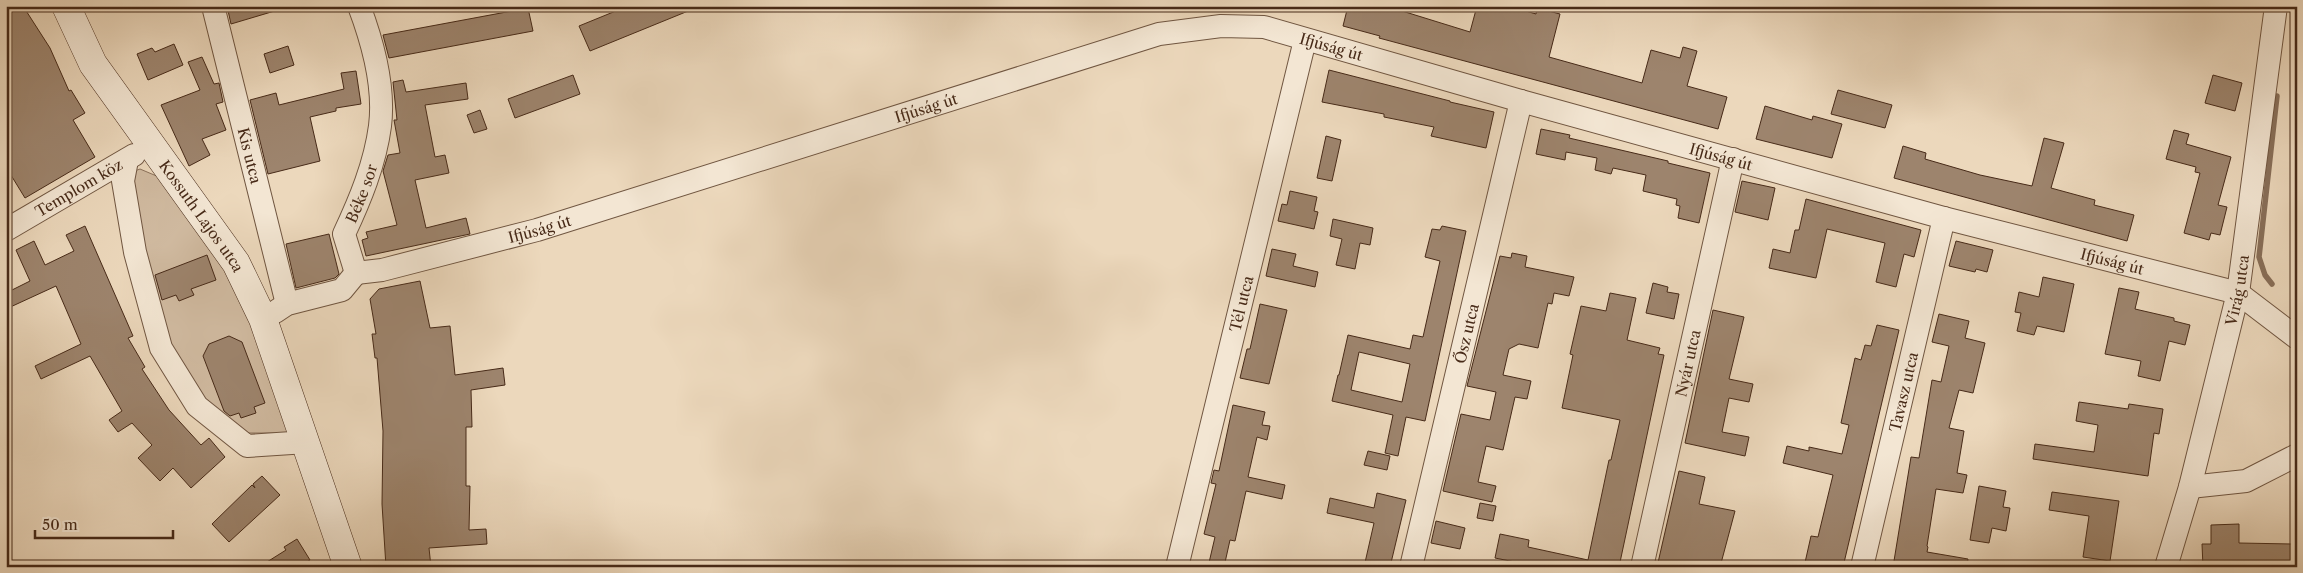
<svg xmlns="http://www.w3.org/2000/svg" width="2303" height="573" font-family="'Libre Caslon Text',serif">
  <rect width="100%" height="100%" fill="#ecd8bc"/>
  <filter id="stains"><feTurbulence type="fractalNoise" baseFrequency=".004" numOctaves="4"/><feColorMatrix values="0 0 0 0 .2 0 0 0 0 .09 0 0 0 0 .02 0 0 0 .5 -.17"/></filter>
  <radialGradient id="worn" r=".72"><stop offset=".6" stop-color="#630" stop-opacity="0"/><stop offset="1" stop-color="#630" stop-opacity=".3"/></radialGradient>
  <path fill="#d0baa0" stroke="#8c725c" d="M140 169 166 180 229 265 294 433H246L200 396 169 344 133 206 132 172Z"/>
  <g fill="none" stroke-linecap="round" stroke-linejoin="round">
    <path stroke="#886f59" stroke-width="5.5" d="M2272 284 2265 275 2259 257 2277 96"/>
  </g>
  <path fill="#9d846d" stroke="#472a18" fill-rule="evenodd" d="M6 6H23L50 48 69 91 71 90 85 113 73 120 95 157 25 198 6 167Z
    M227 6H277L278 10 231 24Z
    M628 6H698V7L590 51 579 26Z
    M1348 6H1386L1470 32 1477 6H1509L1536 14 1537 8 1560 14 1549 57 1642 83 1651 50 1680 58 1683 47 1697 51 1687 86 1727 97 1718 129 1379 38 1380 36 1343 26Z
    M528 8 533 31 389 58 383 35Z
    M174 44 183 65 148 80 137 54 152 48 155 52Z
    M288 46 294 65 270 73 264 54Z
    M202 57 214 84 219 83 223 102 216 104 226 130 202 139 210 155 189 166 161 105 200 90 188 62Z
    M1329 70 1450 101V102L1494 112 1486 148 1431 136 1434 127 1384 117V114L1322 102Z
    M356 71 361 104 336 108V111L310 117 320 161 268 174 250 100 276 93 279 105 344 89 341 73Z
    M573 75 580 94 515 118 508 99Z
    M2213 75 2242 83 2235 111 2205 103Z
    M403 80 406 92 466 83 468 99 425 105 435 157 445 155 449 173 415 180 426 228 466 218 470 234 366 256 362 240 368 238 366 232 397 225 383 171 388 155 400 153 394 120H397L393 82Z
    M1838 90 1892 105 1885 128 1831 114Z
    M1765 106 1812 120 1813 116 1842 124 1832 158 1756 139Z
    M480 110 487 129 474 133 467 115Z
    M1541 129 1570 135 1569 138 1668 161V163L1710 173 1699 223 1678 218 1680 206 1676 205 1677 199 1643 191 1646 175 1613 168 1611 174 1595 170 1597 158 1566 152 1565 160 1536 154Z
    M2174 130 2189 134 2186 144 2231 157 2218 205 2227 207 2220 235 2211 233 2209 240 2184 233 2200 173 2195 172 2196 167 2166 159Z
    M1326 136 1341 140 1332 181 1317 178Z
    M2044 138 2064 143 2051 188 2095 200 2094 205 2134 215 2127 241 1894 178 1903 146 1926 153 1925 159 1980 175 2032 186Z
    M1742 181 1775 188 1768 220 1735 212Z
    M1290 191 1317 197 1314 211 1318 212 1314 229 1278 221 1282 204 1287 205Z
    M1806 199 1921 230 1914 257 1904 254 1896 287 1876 282 1885 243 1827 229 1816 278 1769 268 1773 249 1790 253 1795 230H1799Z
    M1333 219 1373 228 1370 245 1360 243 1355 269 1336 265 1342 239 1330 236Z
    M85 226 133 336 128 338 145 367 142 369 169 410 201 445 209 438 225 457 191 488 173 468 160 481 138 458 152 445 132 423 118 432 109 420 122 411 90 356 41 379 35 366 81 344 56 286 6 309V293L30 281 16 250 34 241 45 265 74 251 66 235Z
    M1442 226 1466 231 1425 421 1406 417 1398 456 1385 453 1393 415 1332 401 1338 375H1339L1348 335 1410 349 1413 335 1423 337 1440 261 1425 257 1432 229 1440 230ZM1359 352 1410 364 1402 402 1351 390Z
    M329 234 339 274 335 278 296 288 286 244Z
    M1956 241 1993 250 1987 272 1976 269 1975 272 1949 266Z
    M1272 249 1296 254 1293 266 1318 272 1315 287 1266 276Z
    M1512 253 1527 256 1525 267 1574 277 1569 296 1554 293 1552 304 1548 303 1538 348 1519 344 1509 349 1503 375 1531 381 1527 399 1515 397 1503 450 1486 446 1478 482 1496 486 1492 502 1443 491 1461 414 1490 420 1496 392 1467 386 1500 256 1511 258Z
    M207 255 216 280 191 289 194 295 179 301 176 295 162 300 155 275Z
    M2043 277 2074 284 2064 332 2037 326 2034 335 2017 331 2021 313 2015 312 2019 292 2039 297Z
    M420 281 430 328 450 326 455 375 503 368 505 385 471 390 472 427H466V486H470L469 530 486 529 487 544 429 548 431 567H386L382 504 383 431 377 358H375L372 334H376L370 299 379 289Z
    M1653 283 1668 287 1667 292 1679 294 1674 319 1646 313Z
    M2119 288 2139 292 2135 309 2174 318V321L2190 325 2185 345 2169 341 2160 381 2138 376 2141 361 2105 354Z
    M1610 293 1636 298 1627 340 1660 348 1658 354 1664 355 1619 567H1540L1495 558 1500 534 1529 540 1528 547 1588 560 1609 460H1611L1620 420 1562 408 1573 355 1570 354 1581 306 1606 311Z
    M1260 304 1287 310 1269 384 1240 378 1247 349H1250Z
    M1713 310 1744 317 1729 379 1753 384 1749 402 1729 398 1722 432 1749 437 1745 456 1685 443Z
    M1939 314 1969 321 1965 338 1985 343 1973 393 1959 390 1949 428 1964 431 1957 473 1967 475 1963 493 1936 489 1927 546 1928 547 1927 552 1968 559 1967 567H1893L1911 457 1919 458 1932 380 1941 382 1949 346 1932 342Z
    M1877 325 1899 330 1843 567H1804L1811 536 1818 537 1833 475 1783 463 1787 446 1809 451V447L1842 454 1849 425 1841 423 1855 358 1861 360 1865 345 1871 346Z
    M229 336 242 342 265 403 254 407 256 413 241 418 239 413 230 416 224 411 203 356 209 344Z
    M2079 402 2128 409 2129 404 2163 409 2159 434 2154 433 2148 476 2033 459 2035 444 2094 452 2098 425 2076 421Z
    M1233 405 1265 412 1262 425 1270 426 1267 440 1257 437 1248 477 1285 485 1282 499 1246 491 1235 541 1230 540 1224 567H1208L1215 537 1204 534 1216 484 1211 483 1214 470 1219 471Z
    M1368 451 1390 456 1387 470 1364 465Z
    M1679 471 1705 477 1699 504 1735 511 1720 567H1657Z
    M262 476 280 495 229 542 212 524 252 485 255 488 253 484Z
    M1979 486 2006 491 2003 507 2010 508 2006 531 1992 528 1989 543 1970 540Z
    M2052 492 2119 501 2110 561 2083 557 2089 516 2049 510Z
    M1377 493 1406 500 1390 567H1364L1374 523 1327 513 1330 498 1374 508Z
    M1480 503 1496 506 1493 521 1477 518Z
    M1436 521 1465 528 1460 549 1431 543Z
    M2239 524V543L2292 544V552H2297V567H2203L2202 544H2211V525Z
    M297 539 310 560 298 567H259L286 550 284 547Z"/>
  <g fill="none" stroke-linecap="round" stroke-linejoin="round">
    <g stroke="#705641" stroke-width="24">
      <g id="street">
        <path id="s1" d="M213 6 287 304"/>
        <path d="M127 160 123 181 135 252 161 348 197 406 247 446 307 442"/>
        <path id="s2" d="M6 230 134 155"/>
        <path id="s3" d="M356 273 382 270 537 230 1159 34 1221 26 1264 27 1521 101 1944 218 2238 293 2297 338"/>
        <path id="s4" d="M356 273 344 234C360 200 375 164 380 126 385 86 373 43 359 6"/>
        <path d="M275 312 287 304 342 290 356 273"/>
        <path d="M2190 487 2246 481 2297 455"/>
        <path id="s5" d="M1177 567 1305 40"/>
        <path id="s6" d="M1411 567 1521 101"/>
        <path id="s7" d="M1642 567 1733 159"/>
        <path id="s8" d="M1862 567 1944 218"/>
        <path id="s9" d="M2166 567 2190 487 2238 293 2276 6"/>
      </g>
    </g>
    <g stroke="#472a18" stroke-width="29">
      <g id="secondary">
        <path id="s10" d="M66 6 93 64 236 263 263 319 348 567"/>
      </g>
    </g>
    <use href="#street" stroke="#f3e6d3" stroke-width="22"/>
    <use href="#secondary" stroke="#f3e6d3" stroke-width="28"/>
  </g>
  <g text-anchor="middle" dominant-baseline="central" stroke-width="4" stroke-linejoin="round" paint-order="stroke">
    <g font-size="15" fill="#472a18" stroke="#f3e6d3">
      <text stroke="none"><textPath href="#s3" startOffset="1014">Ifjúság út</textPath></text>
      <text stroke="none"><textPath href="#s3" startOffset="594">Ifjúság út</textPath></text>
      <text stroke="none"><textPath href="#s1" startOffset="154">Kis utca</textPath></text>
      <text stroke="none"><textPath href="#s3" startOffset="1419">Ifjúság út</textPath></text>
      <text stroke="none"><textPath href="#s2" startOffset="84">Templom köz</textPath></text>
      <text stroke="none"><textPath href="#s4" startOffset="85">Béke sor</textPath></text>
      <text stroke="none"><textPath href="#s10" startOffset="251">Kossuth Lajos utca</textPath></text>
      <text stroke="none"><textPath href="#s3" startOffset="189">Ifjúság út</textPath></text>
      <text stroke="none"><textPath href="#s3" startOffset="1824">Ifjúság út</textPath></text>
      <text stroke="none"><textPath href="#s9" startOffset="286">Virág utca</textPath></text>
      <text stroke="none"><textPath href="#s5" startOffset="271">Tél utca</textPath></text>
      <text stroke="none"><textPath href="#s6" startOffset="240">Ősz utca</textPath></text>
      <text stroke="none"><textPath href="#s7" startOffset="209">Nyár utca</textPath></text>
      <text stroke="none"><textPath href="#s8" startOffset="180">Tavasz utca</textPath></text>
    </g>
  </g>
  <rect width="2303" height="573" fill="none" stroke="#ecd8bc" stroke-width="25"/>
  <rect x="8" y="8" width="2288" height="558" fill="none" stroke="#472a18" stroke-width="2.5"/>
  <rect x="12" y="12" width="2278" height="548" fill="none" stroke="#472a18"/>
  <path d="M35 530v8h138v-8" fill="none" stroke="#472a18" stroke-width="2.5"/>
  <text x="42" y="530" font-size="15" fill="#472a18" stroke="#f3e6d3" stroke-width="4" paint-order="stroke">50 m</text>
  <rect width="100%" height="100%" filter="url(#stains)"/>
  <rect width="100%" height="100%" fill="url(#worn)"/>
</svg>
